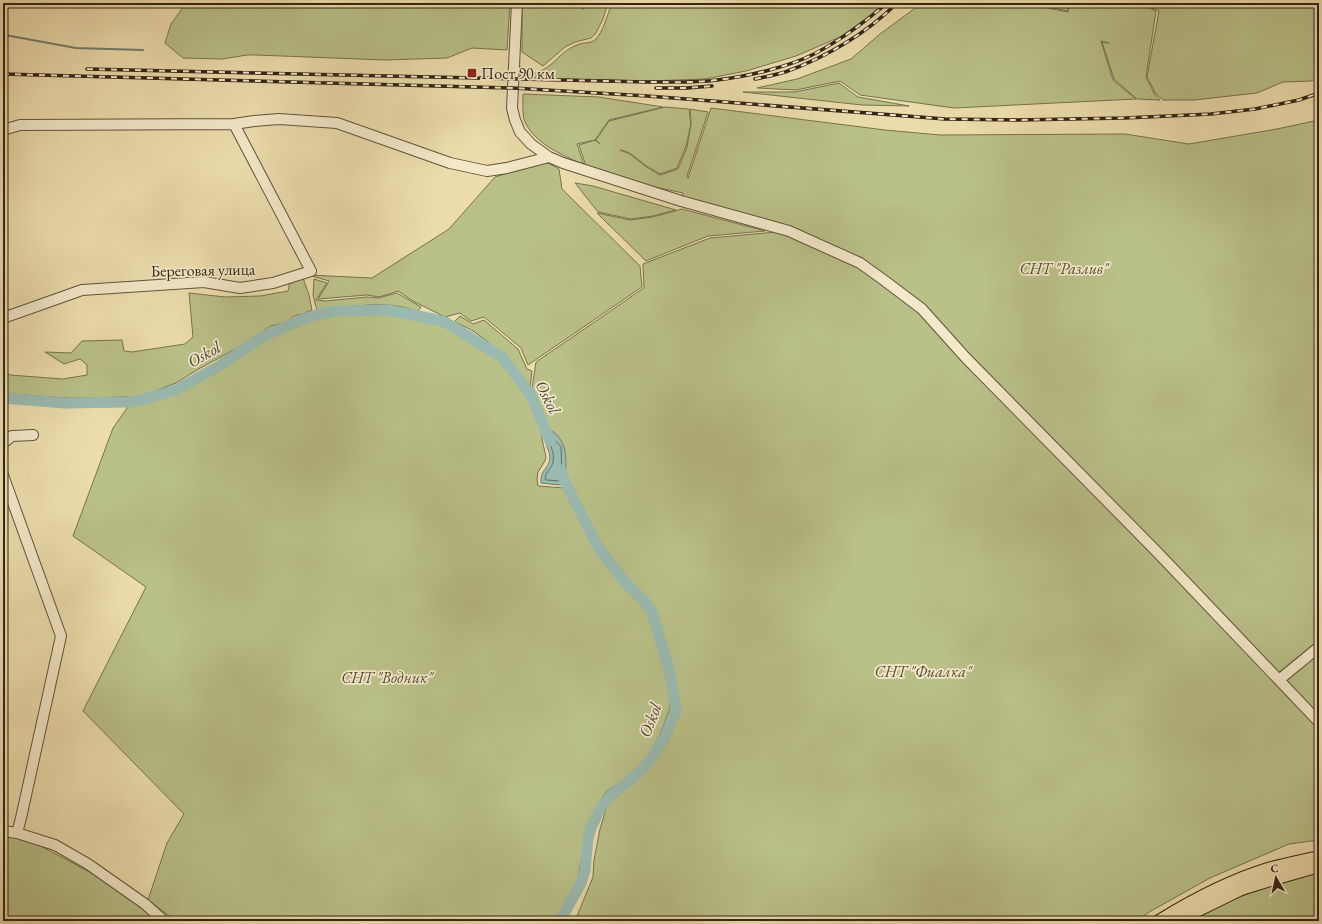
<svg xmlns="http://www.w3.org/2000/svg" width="1322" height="924" font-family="'EB Garamond',serif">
  <rect width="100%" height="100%" fill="#ecdcac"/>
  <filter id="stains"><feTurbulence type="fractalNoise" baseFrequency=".005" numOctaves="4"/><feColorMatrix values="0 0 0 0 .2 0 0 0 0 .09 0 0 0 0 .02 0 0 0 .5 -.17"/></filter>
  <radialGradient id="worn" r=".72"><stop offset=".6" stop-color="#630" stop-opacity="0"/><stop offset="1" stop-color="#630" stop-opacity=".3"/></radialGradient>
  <path fill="#b9c088" stroke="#76724f" d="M186 3H510L507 50 472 48 447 58 385 60 256 55H247L222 59 183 58 165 43 171 24Z
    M522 3H527L531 9 528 3H589L582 10 590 3H608L603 19 596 33 591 38 575 42 565 47 543 66 522 52Z
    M612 3H882L872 14 840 37 796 56 746 71 705 79 647 81 520 78 521 66 527 74C552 73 556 53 577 45 582 42 590 44 595 40 604 31 607 15 612 3Z
    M921 3H1022L1068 12 1070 3H1137L1156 11 1146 77 1155 95 1160 100 1137 99 1114 79 1102 42 1109 43 1101 41 1113 80 1136 99 954 108 860 95 840 81 796 90 757 88 797 79 851 59 880 34 918 6Z
    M1026 3H1069L1068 11Z
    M1140 3H1319V77L1311 81 1283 82 1257 93 1194 100H1163L1156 94 1147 77 1159 11Z
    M839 83 858 97 909 106 862 105 743 92H795Z
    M523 94 599 97 663 107 609 120 595 140 577 144 584 165C563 155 536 145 525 122 522 116 523 101 523 94Z
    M665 107 689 109 691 124 686 146 677 168 660 174C655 171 650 168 645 165 637 159 630 151 620 150L630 154 645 166 660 175 678 169 687 147 691 124 690 109 708 112 687 176 688 178 711 108 885 130 940 135 1125 134 1189 144 1277 129 1319 120V840L1289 844 1210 878 1151 911 1136 921H575L593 877 594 860 600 829 610 796 640 772 653 756 665 737 676 709 669 669 652 612 645 602 625 582 603 554 596 543 564 480 545 427 531 395 536 362 644 288 643 264 710 238 788 231 681 201 683 193 655 187 586 166 579 145 595 140 600 144 596 140 609 121Z
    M548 163 559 169 562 189 640 266 642 287 528 365 521 348 484 317 471 321 460 313 445 317 413 301 398 291 379 297 367 295 318 299 329 281 308 275 372 278 449 229 495 177 535 164Z
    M575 183 593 186 676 210 653 216 631 219 598 212Z
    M682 209 765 231 708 236 646 261 597 213 630 220 653 217Z
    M303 278 309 295 312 310C309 311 305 313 302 314 295 316 292 315 288 322L271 326 237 348 197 370 176 383 142 396 129 397 65 398 12 394 3 392V372L10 375 63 379 87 375V365L80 359 64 364 45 352 71 353 82 341 122 340 124 351 132 352 185 344 193 337 189 293 225 297 260 296 288 291 290 282Z
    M314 279 327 283 316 300 325 301 367 297 378 298 397 293 421 307 417 312C395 301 362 305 339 308 332 308 324 309 317 311L313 295Z
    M386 313 415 317 443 323 500 359 532 402 542 427V439L546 457 545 461 538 472 537 479 538 486 564 488 600 556 623 584 642 604 648 613 666 669 670 698V708L660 735 649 754 637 768 626 778 606 792 597 806 588 825 577 882 556 921H176L148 900 167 843 184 814 83 711 146 587 73 536 113 428 130 404 141 402 176 392 221 368 265 339 320 317 337 314Z
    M460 316 473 324 484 320 518 349 527 369 532 371 530 388C516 369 496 346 476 333 469 328 461 325 454 322Z
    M3 832 20 835 144 901 172 921H3Z
    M1319 872V921H1192L1232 900 1276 883Z"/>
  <path fill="#9abab1" stroke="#717e73" d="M545 427C571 439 565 460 566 484L559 485 541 483C540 469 549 469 550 458 550 452 547 448 546 443 544 438 545 432 545 427Z"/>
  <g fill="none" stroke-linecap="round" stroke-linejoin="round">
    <path stroke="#667064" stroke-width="1" d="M549 437H552L561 447 562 479 561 481 546 480 545 479C545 472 552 469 553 462 555 451 549 446 549 437Z"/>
    <path stroke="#717e73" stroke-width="2" d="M3 33 5 35 76 48 143 50"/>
    <path stroke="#9abab1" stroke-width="11" d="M3 398 64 403 130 402 141 400 176 390 219 366 264 336 306 318 320 314 337 311 388 310 433 319 445 322 502 357 531 395 550 441
      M560 921 581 883 585 870 588 839 591 828 600 809 610 796 640 772 653 756 665 737 676 709 669 669 652 612 645 602 625 582 603 554 596 543 564 480 561 470"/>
    <g stroke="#61533c" stroke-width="12">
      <path id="minor" d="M517 3 512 108 515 120 520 132 531 144 549 157 563 163 681 201 789 231 860 263 885 281 922 309 966 358 1159 554 1319 722
        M3 130 20 125 234 124 254 121 279 119 337 123 450 163 487 171 507 168 549 157
        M3 318 82 290 204 282 240 288 273 283 311 271 234 124
        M3 443 12 436 33 435
        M3 475 61 636 21 818 17 833
        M1280 679 1319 647
        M3 831 17 833 55 845 88 864 145 904 164 921"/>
    </g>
    <g stroke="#332516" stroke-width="14">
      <path id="major" d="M1159 921C1193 900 1229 881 1268 869 1285 864 1302 861 1319 857
        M1178 921 1186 916 1241 889 1277 878 1319 866"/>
    </g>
    <use href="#minor" stroke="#f3e8c9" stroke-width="10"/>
    <use href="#major" stroke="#ecdcac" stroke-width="12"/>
    <g stroke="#332516" stroke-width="3.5">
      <path id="rail" d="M87 69 647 82C670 82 694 83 717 80 745 77 789 67 814 54 841 40 865 22 887 3
        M3 74 513 88 647 96 945 119 1018 120 1125 118 1211 114 1255 109 1299 100 1319 93
        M755 79C765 77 775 75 785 72 825 58 867 33 897 3
        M656 88H687L712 86"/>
    </g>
    <use href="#rail" stroke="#f3e8c9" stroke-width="2" stroke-dasharray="6" stroke-linecap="butt"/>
  </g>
  <rect fill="#8f2418" stroke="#f3e8c9" stroke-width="1.5" x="467" y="68" width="10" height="10" rx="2"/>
  <g text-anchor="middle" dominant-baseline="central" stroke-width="3.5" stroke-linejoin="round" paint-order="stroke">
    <g font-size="16" fill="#332516" stroke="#f3e8c9" text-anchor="start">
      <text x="481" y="73">Пост 90 км</text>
    </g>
    <g font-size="16" font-style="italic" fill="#544c32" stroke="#f3e8c9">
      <text x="1064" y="268">СНТ "Разлив"</text>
      <text x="923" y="671">СНТ "Фиалка"</text>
      <text x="387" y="677">СНТ "Водник"</text>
    </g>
    <g font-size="16" fill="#332516" stroke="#f3e8c9">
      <text transform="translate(203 270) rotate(-1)">Береговая улица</text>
    </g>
    <g font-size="17" font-style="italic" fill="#4d4a3d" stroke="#f3e8c9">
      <text transform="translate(204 354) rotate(-30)">Oskol</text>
      <text transform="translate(548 397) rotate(64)">Oskol</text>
      <text transform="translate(650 720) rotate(-69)">Oskol</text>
    </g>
  </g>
  <rect width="1322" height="924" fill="none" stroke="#ecdcac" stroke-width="16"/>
  <rect x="4" y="4" width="1314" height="916" fill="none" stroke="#332516" stroke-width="2"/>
  <rect x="8" y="8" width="1306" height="908" fill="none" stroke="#332516"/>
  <g transform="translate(1276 878) rotate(351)" stroke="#f3e8c9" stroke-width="3" paint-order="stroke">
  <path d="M0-3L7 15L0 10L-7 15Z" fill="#332516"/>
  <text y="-6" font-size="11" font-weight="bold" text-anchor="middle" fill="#332516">С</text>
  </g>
  <rect width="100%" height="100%" filter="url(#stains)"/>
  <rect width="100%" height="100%" fill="url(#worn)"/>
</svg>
